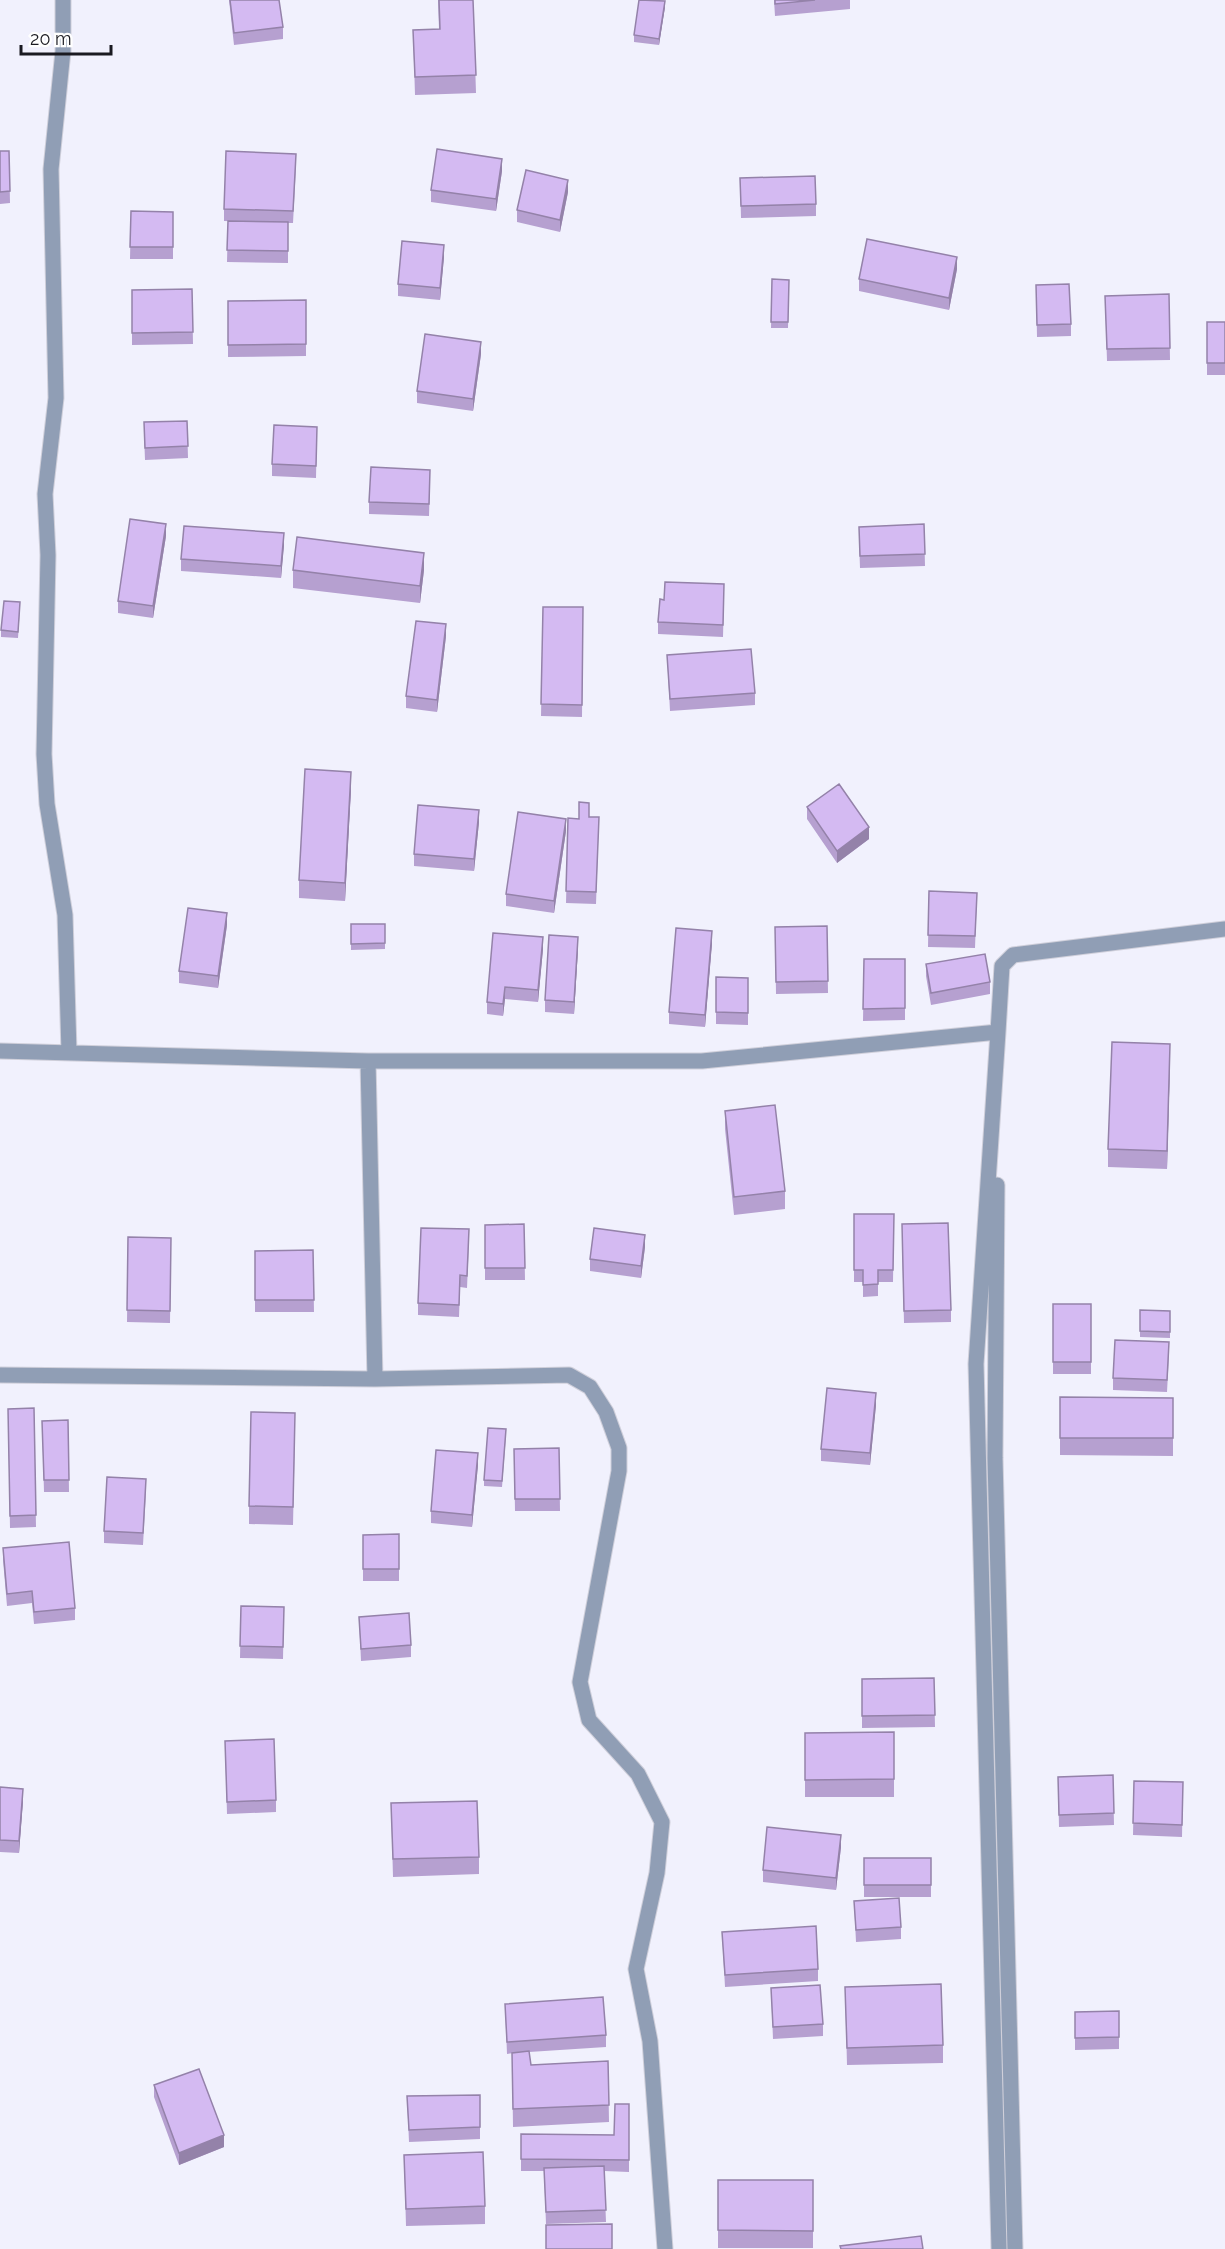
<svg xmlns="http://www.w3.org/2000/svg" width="1225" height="2249" font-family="Raleway,sans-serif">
  <rect width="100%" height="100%" fill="#f1f1fd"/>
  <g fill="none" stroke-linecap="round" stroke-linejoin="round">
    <g stroke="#cfcfda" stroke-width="17">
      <path id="street" d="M63 0V51L51 169 56 398 45 494 48 555 44 754 47 804 65 915 69 1052
        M998 1032 976 1364 999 2249
        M0 1051 368 1061H702L998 1032 1002 966 1013 955 1225 929
        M997 1185 995 1458 1015 2249
        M0 1375 375 1379 368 1061
        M375 1379 569 1375 590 1387 606 1412 619 1448V1471L580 1682 589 1720 638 1774 662 1822 657 1873 636 1969 650 2041 665 2249"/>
    </g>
    <use href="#street" stroke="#909eb5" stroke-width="15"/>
  </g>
  <path fill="#b6a0d0" d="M229 0H279L283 27V39L234 45Z
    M438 0H473L476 93 415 95 413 30 439 29Z
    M774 0H850V9L775 16Z
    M665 7 659 45 634 42V35Z
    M0 151H9L10 203 0 204Z
    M296 166 293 223H288V263L227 262 228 221 258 222 224 221V209Z
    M502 171 496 211 431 202V190Z
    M740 178 816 204V216L741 218Z
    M568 192 560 232 517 222V210Z
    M131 211 173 212V259H130Z
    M444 257 440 300 398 296V284Z
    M957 269 949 310 859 291V279Z
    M772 279 789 280 788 328H771Z
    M1036 285 1071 324V336L1037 337Z
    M192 289 193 344 132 345V290Z
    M1169 294 1170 360 1107 361 1105 296Z
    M306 300V356L228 357V301Z
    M1207 322H1225V375H1207Z
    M481 354 473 411 417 403V391Z
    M187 421 188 458 145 460 144 434Z
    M317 427 316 478 272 476V464Z
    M430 482 429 516 369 514V502Z
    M924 524 925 566 860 568 859 539Z
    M166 536 153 618 118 613V601Z
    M284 545 281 578 181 571V559Z
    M293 570H424L420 603 293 588Z
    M724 596 723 637 658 634V622L664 600Z
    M543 607H583L582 717 541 716Z
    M20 608 18 638 1 637V630Z
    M446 636 437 712 406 708V696Z
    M667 655 755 693V705L670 711Z
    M351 789 345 901 299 898V880Z
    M807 807 869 839 837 863 807 819Z
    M589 817H599L596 904 566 903 568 818 579 819Z
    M479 822 474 871 414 866V854Z
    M566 831 554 913 506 906V894Z
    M929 891 977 893 975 948 928 947Z
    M351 924H385V949L351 950Z
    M227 925 218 988 179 983V971Z
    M827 926 828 993 776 994 775 927Z
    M712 943 705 1027 669 1024V1012Z
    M543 949 538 1002 505 999 503 1016 487 1014V1002Z
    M578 949 574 1014 545 1012V1000Z
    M864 959H905V1020L863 1021Z
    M926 964 990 982V994L931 1005 926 976Z
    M716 977 748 978V1025L716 1024Z
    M1170 1062 1167 1169 1108 1167V1149Z
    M725 1111 785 1191V1209L734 1215 725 1129Z
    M854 1214H894L893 1282H878V1296L863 1297V1282H854Z
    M524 1224 525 1280H485V1225Z
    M902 1236 951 1310V1322L904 1323Z
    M128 1237 171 1238 170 1323 127 1322Z
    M469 1241 467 1288 460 1287 459 1317 418 1315V1303Z
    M645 1247 641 1278 590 1271V1259Z
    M313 1250 314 1312H255V1251Z
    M1053 1304H1091V1374H1053Z
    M1140 1310 1170 1311V1338L1140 1337Z
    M1169 1354 1167 1392 1113 1390V1378Z
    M1060 1397 1173 1398V1456L1060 1455Z
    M876 1405 870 1465 821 1461V1449Z
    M34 1408 36 1527 10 1528 8 1409Z
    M68 1420 69 1492H44L42 1421Z
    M295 1431 293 1525 249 1524V1506Z
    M506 1435 502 1487 484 1486V1480Z
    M559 1448 560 1511H515L514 1449Z
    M478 1465 472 1527 431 1523V1511Z
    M146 1491 143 1545 104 1543V1531Z
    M399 1534V1581H363V1535Z
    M3 1548 75 1608V1620L34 1624 32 1603 7 1606 3 1560Z
    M241 1606 284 1607 283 1659 240 1658Z
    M359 1617 411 1645V1657L361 1661Z
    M934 1678 935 1727 862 1728V1679Z
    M894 1732V1797H805V1733Z
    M225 1741 276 1800V1812L227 1814Z
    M1113 1775 1114 1825 1059 1827 1058 1777Z
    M1134 1781 1183 1782 1182 1837 1133 1835Z
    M0 1787 23 1801 19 1853 0 1852Z
    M391 1803 479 1857V1874L393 1877Z
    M841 1847 836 1890 763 1882V1870Z
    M864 1858H931V1897H864Z
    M854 1901 901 1927V1939L856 1942Z
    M722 1932 818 1969V1981L725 1987Z
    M845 1987 943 2045V2063L847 2065Z
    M771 1988 823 2024V2036L773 2039Z
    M505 2004 606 2035V2047L529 2052 531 2065 608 2061 609 2122 513 2127 512 2053H514L507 2054Z
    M1119 2011V2049L1075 2050V2012Z
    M154 2085 224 2147 179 2165 154 2097Z
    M480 2095V2139L409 2142 407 2096Z
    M629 2104V2172L604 2171 606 2222 546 2224 544 2171H521V2134L614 2135Z
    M404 2155 485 2206V2224L406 2226Z
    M718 2180H813V2248H718Z"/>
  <path fill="#9482a9" d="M665 1V7L659 45V39Z
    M502 159V171L496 211V199Z
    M568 180V192L560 232V220Z
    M444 245V257L440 300V288Z
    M957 257V269L949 310V298Z
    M481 342V354L473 411V399Z
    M166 524V536L153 618V606Z
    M284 533V545L281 578V566Z
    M424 553V570L420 603V586Z
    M446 624V636L437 712V700Z
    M351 772V789L345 901V883Z
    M479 810V822L474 871V859Z
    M566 819V831L554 913V901Z
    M869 827V839L837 863V851Z
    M227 913V925L218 988V976Z
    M712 931V943L705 1027V1015Z
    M543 937V949L538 1002V990Z
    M578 937V949L574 1014V1002Z
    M505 987V999L503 1016V1004Z
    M1170 1044V1062L1167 1169V1151Z
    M645 1235V1247L641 1278V1266Z
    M876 1393V1405L870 1465V1453Z
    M478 1453V1465L472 1527V1515Z
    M23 1789V1801L19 1853V1841Z
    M841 1835V1847L836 1890V1878Z
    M224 2135V2147L179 2165V2153Z"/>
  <path fill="#d4baf2" stroke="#9482a9" stroke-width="1.5" d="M230 0H279L283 27 234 33Z
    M439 0H473L476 75 415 77 413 30 440 29Z
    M639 0 665 1 659 39 634 35Z
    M775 0H815L775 4Z
    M437 149 502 159 496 199 431 190Z
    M0 151H9L10 191 0 192Z
    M226 151 296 154 293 211 224 209Z
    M526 170 568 180 560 220 517 210Z
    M815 176 816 204 741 206 740 178Z
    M131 211 173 212V247H130Z
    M228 221 288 222V251L227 250Z
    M867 239 957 257 949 298 859 279Z
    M402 241 444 245 440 288 398 284Z
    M772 279 789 280 788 322H771Z
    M1069 284 1071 324 1037 325 1036 285Z
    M192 289 193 332 132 333V290Z
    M1169 294 1170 348 1107 349 1105 296Z
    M306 300V344L228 345V301Z
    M1207 322H1225V363H1207Z
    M425 334 481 342 473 399 417 391Z
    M187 421 188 446 145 448 144 422Z
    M274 425 317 427 316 466 272 464Z
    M371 467 430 470 429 504 369 502Z
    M130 519 166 524 153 606 118 601Z
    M924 524 925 554 860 556 859 527Z
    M184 526 284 533 281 566 181 559Z
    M297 537 424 553 420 586 293 570Z
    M665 582 724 584 723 625 658 622 660 599 664 600Z
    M4 601 20 602 18 632 1 630Z
    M543 607H583L582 705 541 704Z
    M416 621 446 624 437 700 406 696Z
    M751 649 755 693 670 699 667 655Z
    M305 769 351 772 345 883 299 880Z
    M839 784 869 827 837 851 807 807Z
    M579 802 589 803V817H599L596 892 566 891 568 818 579 819Z
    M418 805 479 810 474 859 414 854Z
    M518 812 566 819 554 901 506 894Z
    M929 891 977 893 975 936 928 935Z
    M188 908 227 913 218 976 179 971Z
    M351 924H385V943L351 944Z
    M827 926 828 981 776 982 775 927Z
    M676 928 712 931 705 1015 669 1012Z
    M493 933 543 937 538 990 505 987 503 1004 487 1002Z
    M549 935 578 937 574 1002 545 1000Z
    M985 954 990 982 931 993 926 964Z
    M864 959H905V1008L863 1009Z
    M716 977 748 978V1013L716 1012Z
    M1112 1042 1170 1044 1167 1151 1108 1149Z
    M775 1105 785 1191 734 1197 725 1111Z
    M854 1214H894L893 1270H878V1284L863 1285V1270H854Z
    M948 1223 951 1310 904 1311 902 1224Z
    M524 1224 525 1268H485V1225Z
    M421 1228 469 1229 467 1276 460 1275 459 1305 418 1303Z
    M594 1228 645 1235 641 1266 590 1259Z
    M128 1237 171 1238 170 1311 127 1310Z
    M313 1250 314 1300H255V1251Z
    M1053 1304H1091V1362H1053Z
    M1140 1310 1170 1311V1332L1140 1331Z
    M1115 1340 1169 1342 1167 1380 1113 1378Z
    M827 1388 876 1393 870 1453 821 1449Z
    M1060 1397 1173 1398V1438H1060Z
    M34 1408 36 1515 10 1516 8 1409Z
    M251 1412 295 1413 293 1507 249 1506Z
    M68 1420 69 1480H44L42 1421Z
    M488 1428 506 1429 502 1481 484 1480Z
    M559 1448 560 1499H515L514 1449Z
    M436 1450 478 1453 472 1515 431 1511Z
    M107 1477 146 1479 143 1533 104 1531Z
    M399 1534V1569H363V1535Z
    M69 1542 75 1608 34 1612 32 1591 7 1594 3 1548Z
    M241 1606 284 1607 283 1647 240 1646Z
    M409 1613 411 1645 361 1649 359 1617Z
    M934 1678 935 1715 862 1716V1679Z
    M894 1732V1779L805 1780V1733Z
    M274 1739 276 1800 227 1802 225 1741Z
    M1113 1775 1114 1813 1059 1815 1058 1777Z
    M1134 1781 1183 1782 1182 1825 1133 1823Z
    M0 1787 23 1789 19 1841 0 1840Z
    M477 1801 479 1857 393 1859 391 1803Z
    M767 1827 841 1835 836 1878 763 1870Z
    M864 1858H931V1885H864Z
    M899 1898 901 1927 856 1930 854 1901Z
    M816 1926 818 1969 725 1975 722 1932Z
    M941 1984 943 2045 847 2048 845 1987Z
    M820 1985 823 2024 773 2027 771 1988Z
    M603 1997 606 2035 507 2042 505 2004Z
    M1119 2011V2037L1075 2038V2012Z
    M529 2051 531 2065 608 2061 609 2105 513 2109 512 2053Z
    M199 2069 224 2135 179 2153 154 2085Z
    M480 2095V2127L409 2130 407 2096Z
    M615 2104H629V2160L521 2159V2134L614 2135Z
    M483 2152 485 2206 406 2209 404 2155Z
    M604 2166 606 2210 546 2212 544 2168Z
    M718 2180H813V2231L718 2230Z
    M612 2224V2249H546V2225Z
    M921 2236 923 2249H841L840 2246Z"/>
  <path d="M21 45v9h90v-9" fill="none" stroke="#1a1a21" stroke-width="3"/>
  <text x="30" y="45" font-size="18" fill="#1a1a21" stroke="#ffffff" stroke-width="4.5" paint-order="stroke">20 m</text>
</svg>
